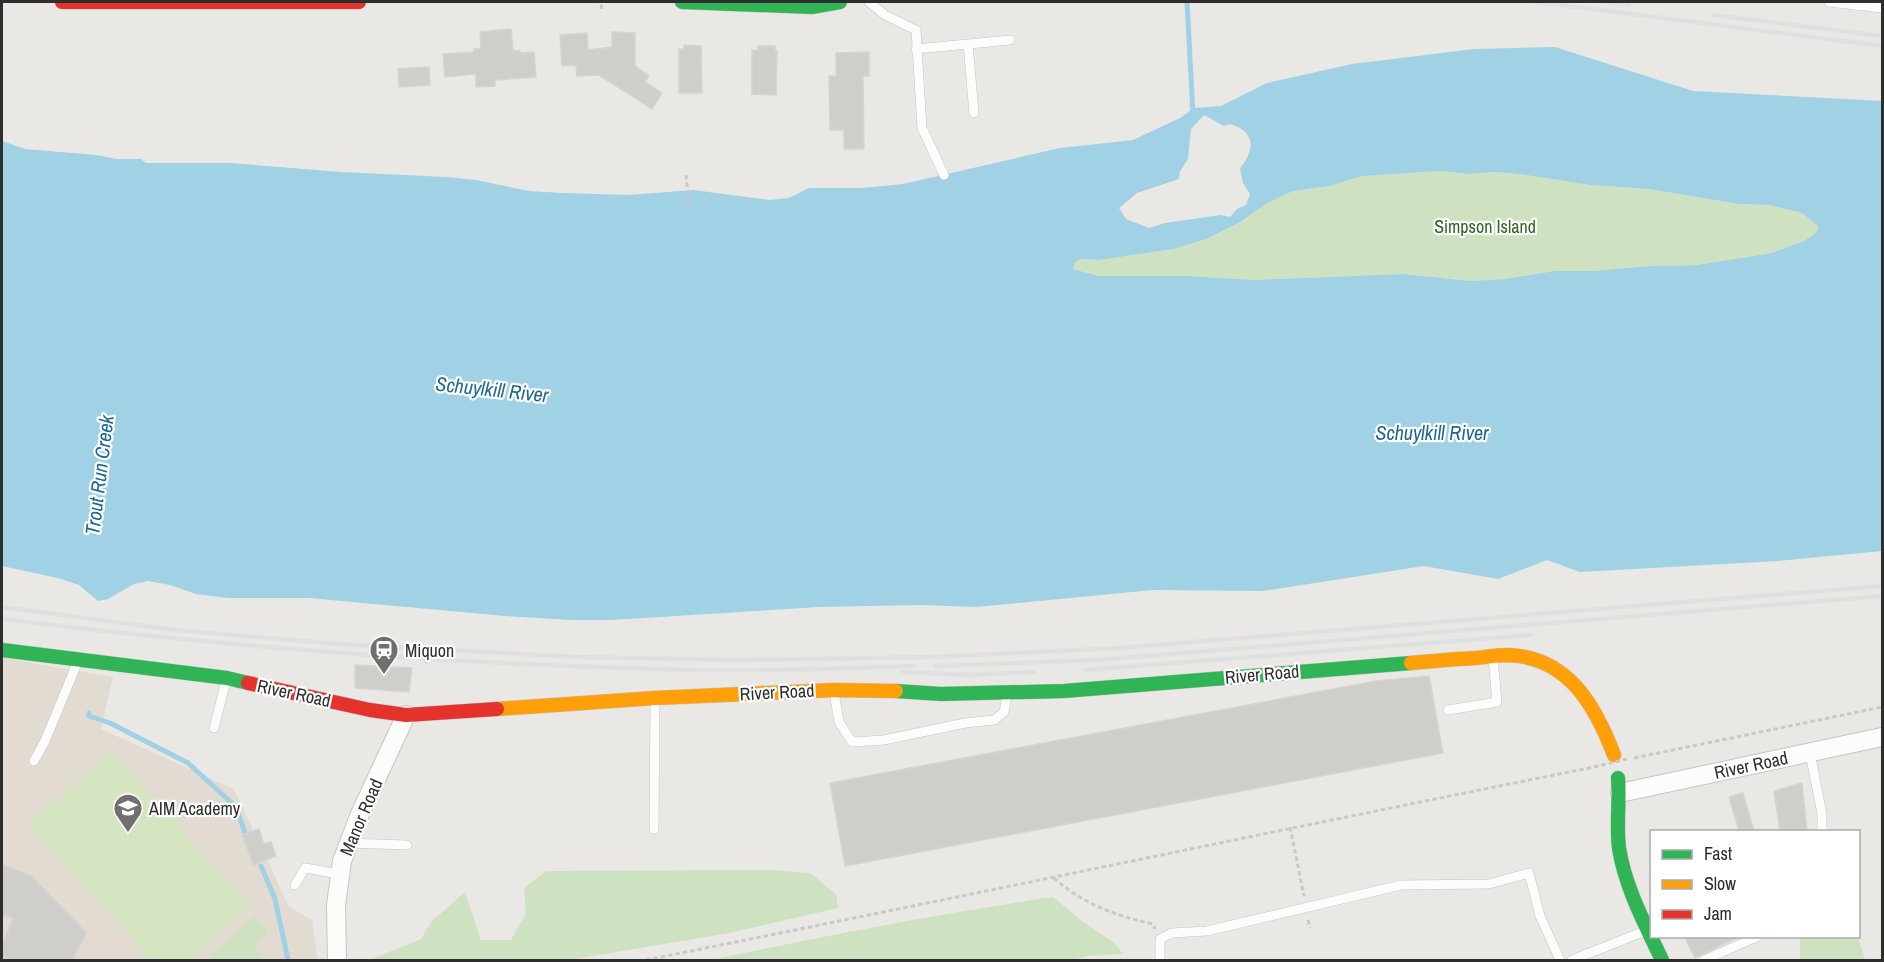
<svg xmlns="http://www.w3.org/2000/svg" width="1884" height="962" font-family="'Archivo Narrow',sans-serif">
  <rect width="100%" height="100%" fill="#eae8e5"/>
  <path fill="#e1dbd2" d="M2 658 113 677 101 729 234 789 289 907 312 920 318 960H2Z"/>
  <path fill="#cee2c2" d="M1441 171 1468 174 1495 172 1519 174 1590 185 1649 189 1739 204 1769 205 1802 213 1818 226 1817 232 1804 241 1772 253 1697 265 1650 266 1594 271H1554L1505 279 1471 281 1403 274 1254 280 1188 276H1099L1073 269 1075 262 1081 259 1099 260 1174 249 1206 239 1239 223 1267 203 1293 191 1330 186 1362 176Z
    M770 870 810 873 836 894 838 908 729 933 569 960H369L421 939 432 921 465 892 481 940H511L526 913 524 888 546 871Z
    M1053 897 1082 921 1115 943 1123 954 1088 956 1072 960H711C824 936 938 914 1053 897Z
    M255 916 268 933 254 945 266 960H205Z
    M1800 937H1858L1865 960H1800Z"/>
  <path fill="#d6e5c1" d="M111 750 250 905 190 960H150L28 825Z"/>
  <path fill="#a1d1e4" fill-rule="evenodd" d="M1555 47 1693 91 1882 101V551L1778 561 1580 572 1547 560 1498 579 1424 566 1263 591 1153 590 976 607 921 605 819 607 612 620H571L505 616 309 598H228L196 594 170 585 148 581 134 584 108 599 98 601 79 585 58 578 2 566V141L25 149 96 155 117 159H141L146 163H230L341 172 446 177 476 180 529 191 563 193 628 195 693 190 770 200 789 198 809 188H862L903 184 1060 148 1133 140 1180 118 1194 108 1221 106 1267 83 1352 64 1474 49ZM1204 115 1224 126 1230 124C1255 131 1256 149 1240 168L1243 183 1250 194 1246 205 1237 209 1230 217 1221 215 1165 223 1149 228 1126 219 1119 208 1137 193 1179 179 1180 171 1188 159 1191 129ZM1441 171 1468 174 1495 172 1519 174 1590 185 1649 189 1739 204 1769 205 1802 213 1818 226 1817 232 1804 241 1772 253 1697 265 1650 266 1594 271H1554L1505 279 1471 281 1403 274 1254 280 1188 276H1099L1073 269 1075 262 1081 259 1099 260 1174 249 1206 239 1239 223 1267 203 1293 191 1330 186 1362 176Z"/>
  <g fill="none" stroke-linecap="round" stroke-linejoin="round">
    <path stroke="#a1d1e4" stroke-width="5" d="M1187 2 1193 114
      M89 713V716L110 723 188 763 236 807 245 833
      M261 866 275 899 288 960"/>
  </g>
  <path fill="#d0cecb" stroke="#d6d4d1" stroke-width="1.5" d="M511 29 513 51 520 50V53L534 52 536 77 495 80V86L476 87V74L445 77 443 54 474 52V49H481L480 32Z
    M612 32 635 33V66L649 76 645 82 662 93 652 109 599 75 577 76 576 65 562 66 560 35 587 33 588 50 612 47Z
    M684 45 701 46 702 93H679V49H684Z
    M758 46H775V50H777L776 95 752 94V50H758Z
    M869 52V76H863L864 149H844V130H830L829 76H836V53Z
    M429 67 430 85 399 87 398 69Z
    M355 665 412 668 409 692 355 688Z
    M1429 676 1443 753 845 866 830 783 1376 681Z
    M1802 783 1807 831H1780L1774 791Z
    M1743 793 1754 831H1739L1729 797Z
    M259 829 264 844 271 842 276 856 253 865 242 835Z
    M2 864 31 876 87 933 72 960H15L2 957V947L13 918 2 914Z
    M1684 936H1741L1695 958Z"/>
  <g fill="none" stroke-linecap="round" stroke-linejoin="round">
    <g stroke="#c5c5c5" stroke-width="10">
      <path id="lane" d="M869 2 885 15 916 30 922 128 944 175
        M1829 2 1882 8
        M968 44 974 113
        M916 49 1010 40
        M834 692 839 722 852 742 884 740 965 723 994 720 1004 712 1007 695
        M1448 710 1497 702 1493 658
        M214 728 226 681
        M1810 753 1822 814V832
        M34 761 45 741 78 661
        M654 829 655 701
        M347 843 407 845
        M295 885 305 868 339 874
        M1160 960V939L1172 933 1207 931 1401 885 1489 884 1529 873 1540 916 1560 960
        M1572 960 1645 931
        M1704 960 1759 936"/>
    </g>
    <g stroke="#c5c5c5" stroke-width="20">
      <path id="street" d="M1620 793 1882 737
        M337 960 336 905 342 861 360 814 406 715"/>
    </g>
    <g stroke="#c5c5c5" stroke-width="15">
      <path id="fast" d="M682 2 812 7 840 2
        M2 650 227 678 248 683
        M896 691 941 694 1064 691 1411 663
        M1618 778C1620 801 1616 825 1619 848 1625 887 1645 924 1662 960"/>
    </g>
    <g stroke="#c5c5c5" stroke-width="15">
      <path id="slow" d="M1411 663C1433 661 1454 659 1476 658 1486 657 1497 655 1508 655 1568 657 1595 705 1614 755
        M497 709 655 698 834 690 896 691"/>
    </g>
    <g stroke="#c5c5c5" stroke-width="15">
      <path id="jam" d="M62 2H359
        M248 683 370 710 406 715 497 709"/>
    </g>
    <path stroke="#c9c9c8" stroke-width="3" stroke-dasharray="4.5 3" stroke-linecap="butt" d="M601 9 602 2
      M686 175 689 206
      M426 663V646
      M1634 758 1882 707
      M1290 827 1304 896
      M1054 878C1083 904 1116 916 1153 924L1155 929
      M1308 920 1310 928
      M646 960C962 897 1278 830 1594 767"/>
    <use href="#lane" stroke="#fcfcfb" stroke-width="9"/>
    <use href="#street" stroke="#fcfcfb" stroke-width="18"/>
    <use href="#fast" stroke="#30b455" stroke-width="14"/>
    <use href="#slow" stroke="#ff9f0a" stroke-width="14"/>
    <use href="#jam" stroke="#e5322d" stroke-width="14"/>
    <path stroke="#dfe0e1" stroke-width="4.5" d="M1537 2 1882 46
      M1608 2 1629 4
      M1713 15 1882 36
      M2 607 175 630 339 644 577 657 739 660 932 657 1119 648 1882 586
      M2 619C219 646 438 663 657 669 743 672 828 669 914 666
      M935 666 1097 660 1882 596
      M1085 670 1531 635
      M903 672 972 675 1034 672"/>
    <path stroke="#c9c9c8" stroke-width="3" stroke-dasharray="4.5 3" stroke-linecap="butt" d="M1594 767 1627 759"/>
  </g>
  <defs>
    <g id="station-pin" transform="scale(1.5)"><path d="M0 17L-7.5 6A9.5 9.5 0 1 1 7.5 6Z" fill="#706f6e" stroke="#fff"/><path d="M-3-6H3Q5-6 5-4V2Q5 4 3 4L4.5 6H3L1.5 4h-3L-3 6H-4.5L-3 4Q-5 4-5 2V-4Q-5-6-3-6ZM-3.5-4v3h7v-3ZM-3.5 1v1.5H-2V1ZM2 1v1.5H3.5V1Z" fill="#fff"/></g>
    <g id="school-pin" transform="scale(1.5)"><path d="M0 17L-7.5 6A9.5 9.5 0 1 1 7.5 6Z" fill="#706f6e" stroke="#fff"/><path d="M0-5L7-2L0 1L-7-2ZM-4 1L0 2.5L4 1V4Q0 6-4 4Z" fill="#fff"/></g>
  </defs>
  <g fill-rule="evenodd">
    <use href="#station-pin" x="384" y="650"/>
    <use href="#school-pin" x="128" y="808"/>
  </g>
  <g text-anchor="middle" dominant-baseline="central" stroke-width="4.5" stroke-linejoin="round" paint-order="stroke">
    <g font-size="18" fill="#306524" stroke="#fff">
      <text x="1485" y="226">Simpson Island</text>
    </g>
    <g font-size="18" fill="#2e2e2e" stroke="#fff" text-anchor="start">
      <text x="405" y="650">Miquon</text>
      <text x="149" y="808">AIM Academy</text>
    </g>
    <g font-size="18" fill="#2e2e2e" stroke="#fff">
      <text transform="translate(1262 674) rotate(-5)">River Road</text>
      <text transform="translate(777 692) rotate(-3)">River Road</text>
      <text transform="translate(294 693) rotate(12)">River Road</text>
      <text transform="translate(1751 765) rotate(-12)">River Road</text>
      <text transform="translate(361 817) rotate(-67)">Manor Road</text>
    </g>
    <g font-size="20" font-style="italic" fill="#1d6793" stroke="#fff">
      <text transform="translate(492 389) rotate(6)">Schuylkill River</text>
      <text x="1432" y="432">Schuylkill River</text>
      <text transform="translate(99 475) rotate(-83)">Trout Run Creek</text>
    </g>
  </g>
  <rect width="1884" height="962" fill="none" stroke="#2e2e2e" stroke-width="6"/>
  <rect x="1650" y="830" width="210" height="108" fill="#ffffff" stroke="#ababab" stroke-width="1.5"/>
  <rect x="1662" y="850" width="30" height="9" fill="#30b455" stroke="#ababab" stroke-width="1.5"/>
  <text x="1704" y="860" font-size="18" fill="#2e2e2e">Fast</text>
  <rect x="1662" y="880" width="30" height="9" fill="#ff9f0a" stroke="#ababab" stroke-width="1.5"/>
  <text x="1704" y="890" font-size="18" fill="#2e2e2e">Slow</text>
  <rect x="1662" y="910" width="30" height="9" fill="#e5322d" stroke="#ababab" stroke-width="1.5"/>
  <text x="1704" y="920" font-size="18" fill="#2e2e2e">Jam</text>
</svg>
